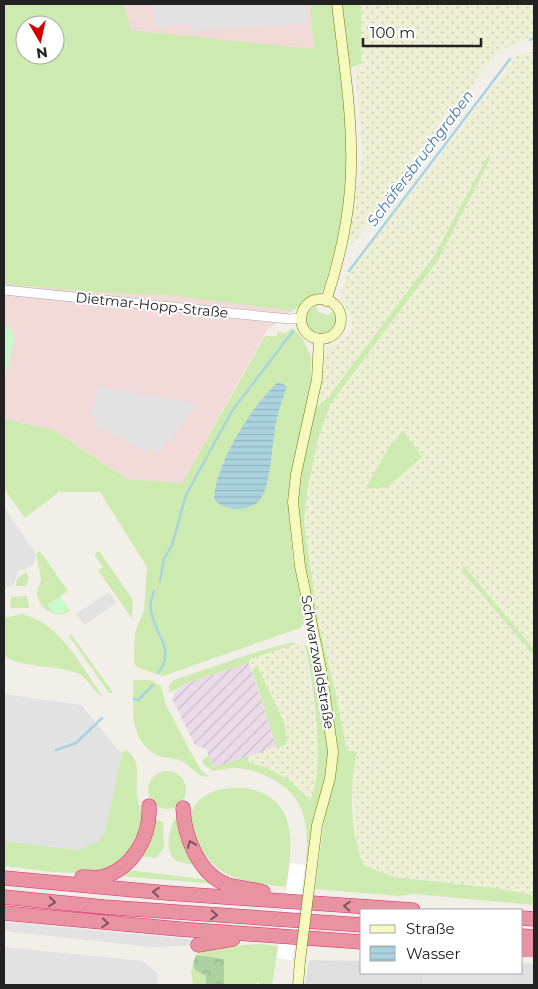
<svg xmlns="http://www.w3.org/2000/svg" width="538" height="989" font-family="Montserrat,sans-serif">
  <defs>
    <pattern id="industrial-furrows" width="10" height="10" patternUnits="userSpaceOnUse" patternTransform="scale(1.25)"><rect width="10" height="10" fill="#ebdbe8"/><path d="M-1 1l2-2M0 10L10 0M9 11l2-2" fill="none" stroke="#c9bcc7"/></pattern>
    <pattern id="farmland-dots" width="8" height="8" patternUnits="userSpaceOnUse" patternTransform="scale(1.25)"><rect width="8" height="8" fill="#eef0d5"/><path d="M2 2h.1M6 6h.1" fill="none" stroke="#ccceb7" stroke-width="1.8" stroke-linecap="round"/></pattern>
    <pattern id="forest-crowns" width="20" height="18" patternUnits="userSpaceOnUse" patternTransform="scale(1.25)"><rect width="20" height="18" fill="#add19e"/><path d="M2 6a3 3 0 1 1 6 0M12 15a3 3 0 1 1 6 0" fill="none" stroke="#95b388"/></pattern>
    <pattern id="water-rules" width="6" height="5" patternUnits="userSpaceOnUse" patternTransform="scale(1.25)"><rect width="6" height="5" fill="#aad3df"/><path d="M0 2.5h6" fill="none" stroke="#92b5bf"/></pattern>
  </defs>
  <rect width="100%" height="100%" fill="#f2efe9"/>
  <path fill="#e0dfdf" d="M309 960 362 961V973H522V963L534 964V985H305Z"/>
  <path fill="#f2dad9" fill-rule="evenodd" d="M4 4H326L304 256 292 311 267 330 182 483 127 479 53 430 4 419ZM25 25H55V55H25Z"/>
  <path fill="url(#industrial-furrows)" d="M249 663 277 748 213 767 206 749 195 745 172 699 175 691 189 682Z"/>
  <path fill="url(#farmland-dots)" fill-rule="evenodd" d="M361 4H534V35L496 53 358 238 347 247 363 156 356 72 361 64Z
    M534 50V649L464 566 462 571 534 656V895L494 888 394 877 363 865 358 852 352 790 357 752 347 750 335 690 318 622 304 522 307 492 318 439 331 403 438 260 488 155 434 256 327 399 316 408 326 348 339 343 351 333 352 320 341 298 346 277 517 56ZM402 429 421 458 366 488 390 445Z
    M296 644 305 645 317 735V770L314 792 310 800 300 789 262 766 250 763 246 757 287 744 284 722 275 702 257 665 252 670 250 659Z"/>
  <path fill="#cdebb0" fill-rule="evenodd" d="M4 4H124L131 30 314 49 310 4H333C346 88 357 185 330 267 327 274 326 287 321 292 314 299 301 305 292 311L177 296 90 292 4 284ZM25 25H55V55H25Z
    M342 4H361V64L349 68Z
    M488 155 491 157 438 260 331 403 318 439 307 492 304 522 318 622 335 690 347 750 357 752C349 788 350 829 363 865L394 877 494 888 534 895V905L414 894 399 896 315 889 325 814 337 766V752L296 515 302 466 316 408 327 399 434 256Z
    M316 306 318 312 328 315 333 311C339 322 335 331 324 335L313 333 306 324 307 313Z
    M292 328 302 338 311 356V390L289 517 293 558 306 621 300 628 163 676 136 667 134 662 135 632 144 610 147 567 100 492H59L25 518 4 489V419L53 430 127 479 182 483 265 336H277V332L286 333Z
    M403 430 422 457 388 487 365 489 390 445Z
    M40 551 68 591 48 605 63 613 69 609 70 611C57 620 40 610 37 595 36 590 40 585 41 580 41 576 37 558 36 554Z
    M96 552H100L133 600 132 619 98 570 103 567 95 556Z
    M463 565 534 649V656L462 571Z
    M26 572 29 578 26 586H16L17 579Z
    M27 596 29 608H10L11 597Z
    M21 614C61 622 81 667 103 697 95 694 89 679 79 674 57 664 20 669 4 655V618Z
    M71 634 112 691V693H109L69 636Z
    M294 642 296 644 250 659 249 663 189 682 169 693V686L174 680 259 651Z
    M305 645 313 652 315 659 328 752 326 774 313 818 309 862 306 861C309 827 306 796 272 779 261 773 249 769 236 768 229 768 220 770 213 771L204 765 202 760 209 756 213 767 246 757 250 763 262 766 288 779 310 800C326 768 313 681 305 645Z
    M257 665 284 722 287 744 277 748 252 670Z
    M133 680H150L161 686 166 705 196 762 201 770 210 777C197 778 192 766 181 761 173 757 163 759 155 754 128 738 134 707 133 680Z
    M126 750C143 762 135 778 137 795 138 805 145 815 143 825 129 891 52 871 4 866V841L78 850 105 832 122 752Z
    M148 790a19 19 0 1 1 38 0a19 19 0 1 1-38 0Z
    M230 788C236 788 244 787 250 789 300 801 292 848 286 887 231 881 207 876 189 819 196 797 208 791 230 788Z
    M153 818 163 822 164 848 156 858 140 856Z
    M178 819 195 863 194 865 176 861C165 851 168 833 174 820Z
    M129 870 201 879 216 884 120 876Z
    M260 944 278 946 272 985H259V982L253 985H224V959L196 955 210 947Z
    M193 963 195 970 206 976V985H193L191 972Z"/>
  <path fill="url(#forest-crowns)" d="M196 955 224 959V985H206V976L195 970 193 963Z"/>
  <path fill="#c8facc" d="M4 326C20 332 12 346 10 357 9 364 9 368 4 372Z
    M60 597 69 609 63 613H53L48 605Z"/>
  <path fill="#e2e2e2" d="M152 4H306L308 23 191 31V24L154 27Z
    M98 387 196 404 170 440 165 441 159 453 149 448 146 452 94 424 97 419 92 415Z
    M4 507 36 554 33 565 27 569 19 570 13 586H8L4 591Z
    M109 592 116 603 84 625 76 614Z
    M4 694 81 705 118 750 122 752 105 832 98 842 78 850 4 841Z
    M4 922 190 939 198 945 152 947 4 931Z
    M4 947 142 961 157 973 158 985H4Z
    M423 973H514L513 985H423Z"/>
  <path fill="url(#water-rules)" d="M278 382 287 386C283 398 278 411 276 423 272 441 271 489 259 501 253 507 245 509 238 509 230 509 219 506 214 499 216 463 251 407 278 382Z"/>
  <path fill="#fff" d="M290 863 305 865 292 960 277 958Z"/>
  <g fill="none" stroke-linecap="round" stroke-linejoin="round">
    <path stroke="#aad3df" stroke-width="2.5" d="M530 40 534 38
      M349 271 510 59
      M160 581 164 559 172 545 186 495 232 411 293 331
      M154 591C152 598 149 604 151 611 154 633 176 649 159 672
      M134 699 138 700 153 685
      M56 750 76 743 102 718"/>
    <g stroke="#a9a9a9" stroke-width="10">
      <path id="tertiary" d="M4 290 289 319 301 318"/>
    </g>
    <g stroke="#707d05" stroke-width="11">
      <path id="secondary" d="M301 319a20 20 0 1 1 40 0a20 20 0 1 1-40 0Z
        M326 301C338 265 347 227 350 189 355 128 344 65 337 4
        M312 865 317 825 330 778 333 752 321 669 300 566 293 502 296 474 317 379 319 339
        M298 985 300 961"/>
    </g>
    <g stroke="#dc2a67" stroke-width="15">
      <path id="motorway" d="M183 808C184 836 199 875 228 885 240 888 252 889 263 892
        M82 877C89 877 95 878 102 877 132 869 151 837 149 806
        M4 878 167 893 413 910
        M4 897 104 907 362 925
        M4 913 179 929 362 942
        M522 918 534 919
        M522 936 534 937
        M198 945 233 939
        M522 949H534"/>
    </g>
    <use href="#tertiary" stroke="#fff" stroke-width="9"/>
    <use href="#secondary" stroke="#f7fabf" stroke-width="10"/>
    <use href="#motorway" stroke="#e892a2" stroke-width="14"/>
    <g stroke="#707d05" stroke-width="11" stroke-linecap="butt">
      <path id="secondary-bridge" d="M300 961 312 865"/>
    </g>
    <use href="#secondary-bridge" stroke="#f7fabf" stroke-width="10"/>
  </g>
  <defs><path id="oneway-chevron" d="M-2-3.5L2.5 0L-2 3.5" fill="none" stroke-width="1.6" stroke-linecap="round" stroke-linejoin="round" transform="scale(1.25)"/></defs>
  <g stroke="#7b545c">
    <use href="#oneway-chevron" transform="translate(191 844) rotate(-112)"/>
    <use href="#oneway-chevron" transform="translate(156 892) rotate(-175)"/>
    <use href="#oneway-chevron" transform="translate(52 902) rotate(6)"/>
    <use href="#oneway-chevron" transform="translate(347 906) rotate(-176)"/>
    <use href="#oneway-chevron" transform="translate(214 915) rotate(4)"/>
    <use href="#oneway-chevron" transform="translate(105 923) rotate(5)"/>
  </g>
  <g text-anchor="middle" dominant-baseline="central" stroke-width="4" stroke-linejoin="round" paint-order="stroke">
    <g font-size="14" fill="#222" stroke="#fff">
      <text transform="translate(152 305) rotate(6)">Dietmar-Hopp-Straße</text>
      <text transform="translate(318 662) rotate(80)">Schwarzwaldstraße</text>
    </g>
    <g font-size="15" font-style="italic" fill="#4a7aab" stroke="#fff">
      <text transform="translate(420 158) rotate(-53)">Schäfersbruchgraben</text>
    </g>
  </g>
  <rect width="538" height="989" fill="none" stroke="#222222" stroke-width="10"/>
  <rect x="360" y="909" width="162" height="65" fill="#ffffff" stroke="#a7a7a7"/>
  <rect x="370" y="925" width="25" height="8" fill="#f7fabf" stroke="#a7a7a7"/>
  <text x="406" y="934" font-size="15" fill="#222222">Straße</text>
  <rect x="370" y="946" width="25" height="15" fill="url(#water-rules)" stroke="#a7a7a7"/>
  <text x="406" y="959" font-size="15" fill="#222222">Wasser</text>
  <g transform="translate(40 40) rotate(171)"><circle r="24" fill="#ffffff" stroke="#a7a7a7"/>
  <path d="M0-4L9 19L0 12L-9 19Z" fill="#d40000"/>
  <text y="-8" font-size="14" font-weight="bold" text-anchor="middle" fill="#222222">N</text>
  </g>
  <path d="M363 38v8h118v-8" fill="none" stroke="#222222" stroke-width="2.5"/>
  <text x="370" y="38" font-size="15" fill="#222222" stroke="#ffffff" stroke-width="4" paint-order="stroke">100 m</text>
</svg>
